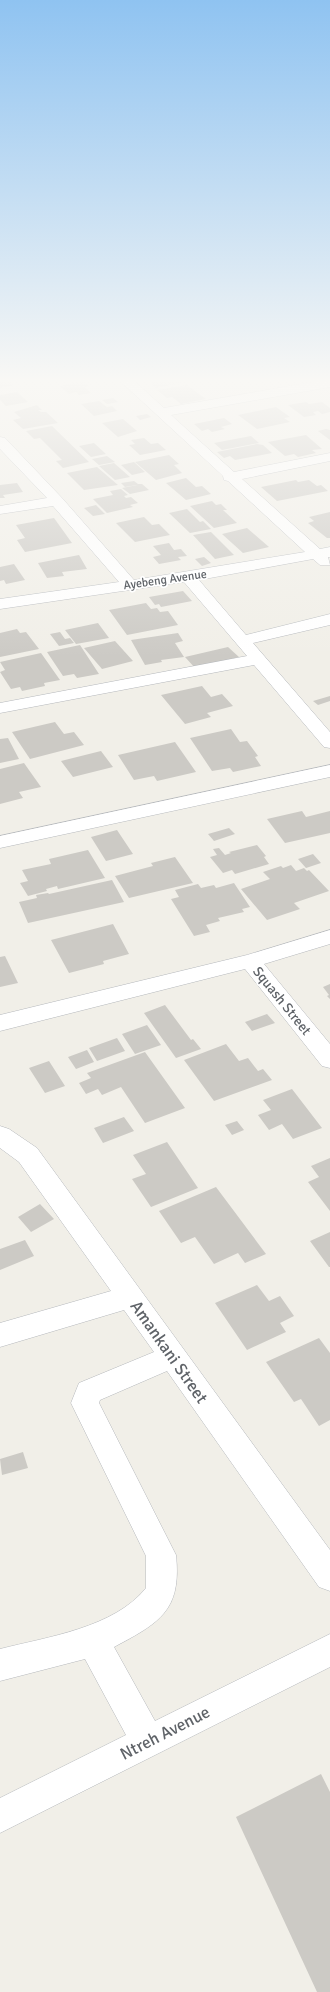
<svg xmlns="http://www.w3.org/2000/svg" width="330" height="1992" font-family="Signika,sans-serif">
  <rect width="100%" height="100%" fill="#f1efe8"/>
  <path fill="#cccac5" d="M0 378H6L14 385 0 388Z
    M145 378H180L185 382 156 388Z
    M296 378H318V380H297Z
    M83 381 89 387H84L91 393 79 395 76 392 69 394 60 386Z
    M187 385 206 399 181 404 172 397 167 398 157 390Z
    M17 392 28 402 6 406 0 400V395Z
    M113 398 118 402 107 404 102 400Z
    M99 401 107 407 112 406 117 411 94 416 81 404Z
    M306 402 309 404 322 402 330 408V412L322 414 318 411 313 412 316 415 304 417 288 405Z
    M37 405 42 410H38L41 412H46L58 423 23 429 13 420 21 418 14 412Z
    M276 407 290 417 284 418 290 422 257 429 238 415Z
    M147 414 151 417 140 420 136 416Z
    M224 418 232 424 221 427 225 429 212 432 208 429 202 431 194 424Z
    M123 419 137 431 118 437 102 423Z
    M52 426 89 462 63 468 56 461 62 460 40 438 34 439 26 431Z
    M326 429 330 430V440L318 431Z
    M306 435 322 449 312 450 316 453 298 457 294 454 285 456 268 442Z
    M251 436 259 443 222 450 214 443Z
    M144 438 151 444 158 443 166 450 140 455 129 445 135 444 131 440Z
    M94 443 106 454 91 457 79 446Z
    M257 444 263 445 272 453 235 460 230 456 224 458 217 452Z
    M169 455 179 464 174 465 182 473 156 480 135 462Z
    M107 456 115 462 99 465 92 459Z
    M134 462 145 472 132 475 121 465Z
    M114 463 130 477 115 480 99 466Z
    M97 467 118 485 84 490 67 473Z
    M186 478 196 487 202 486 211 494 186 500 166 483Z
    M296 480 298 482 309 480 317 486 321 485 328 491 277 501 261 487Z
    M134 481 138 484H142L149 490 130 494 122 488 137 485 125 487 121 483Z
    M17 483 23 492 3 495 5 498H0V485Z
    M121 489 128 495 124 496 126 498 131 497 138 503 130 505 133 507 107 513 93 499 113 495 110 491Z
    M212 501 216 505 221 504 227 510H223L237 523 214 528 190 506Z
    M96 505 105 514 93 516 84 508Z
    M187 509 200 522 203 521 211 529 190 533 169 513Z
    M330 512V538H327L308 523 314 521 309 517Z
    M144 517 152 525 159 524 170 535 135 542 116 523Z
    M54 518 72 543 25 552 17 540 25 538 16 525Z
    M247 528 269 547 243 553 222 534Z
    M211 532 234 555 215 559 193 535Z
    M169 543 174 550 181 549 187 556 178 557 181 560 159 564 153 557 161 555 153 546Z
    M79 555 87 569 62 572 64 576 47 578 38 563Z
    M204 557 211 563 202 566 195 559Z
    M14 564 25 580 6 584 4 580 0 581V567Z
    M183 591 192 601 161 607 159 604 155 605 149 597Z
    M146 603 151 609 157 608 160 612 168 611 178 625 127 635 109 610Z
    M98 623 109 638 76 644 65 630Z
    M17 629 20 633 26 632 39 649 0 657V633Z
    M60 632 65 639 70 638 74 643 59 646 50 634Z
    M178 633 183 641 175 643 184 657 161 660 162 662 145 665 131 640Z
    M115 641 133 661 102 669 84 648Z
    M80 645 99 674 77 678 74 674 63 676 47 652Z
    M228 647 239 657 195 668 185 657Z
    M41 653 60 680 44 683 45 686 22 691 20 687 11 689 0 672 5 670 0 662Z
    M202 686 211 697 222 694 233 706 207 713 211 717 185 724 161 695Z
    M330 696V701L318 705 313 701Z
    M55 722 64 734 74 732 84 745 30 759 12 732Z
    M231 729 240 742 247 741 258 756 255 757 261 766 233 772 230 768 212 771 190 738Z
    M8 738 19 759 0 763V739Z
    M175 742 196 772 157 781 154 776 134 780 118 755Z
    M101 751 113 767 73 777 61 761Z
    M24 763 41 787 19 792 23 798 0 804V769Z
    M302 811 306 817 330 811V833L285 843 267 819Z
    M229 828 235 834 214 841 208 834Z
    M117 830 133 854 106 861 91 837Z
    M257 845 266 856 264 857 269 864 235 874 232 870 223 873 210 857 217 855 213 849 219 848 225 855 231 853 229 852Z
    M88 850 105 878 58 889 57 886 46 889 47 891 28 896 20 883 28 881 22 870 51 864 49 859Z
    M313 854 321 863 306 868 298 859Z
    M175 857 193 883 129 898 115 876 153 866 151 863Z
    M291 865 296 871 304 868 307 871 309 870 329 891 294 903 300 909 267 920 241 889 270 879 263 872 281 866 283 868Z
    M112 880 124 902 28 923 19 902 37 898 36 895 48 893 49 894Z
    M234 883 250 907 242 909 244 912 218 918 220 921 206 925 210 932 194 936 171 899 179 897 175 890 198 884 201 888 214 885 216 888Z
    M113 924 129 954 103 961 104 964 69 973 51 940Z
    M5 956 18 983 0 987V957Z
    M330 984V999L327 996 329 995 323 987Z
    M165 1005 191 1040 193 1039 201 1049 176 1058 144 1013Z
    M267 1014 275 1023 252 1031 245 1022Z
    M147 1025 161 1045 135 1054 122 1034Z
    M117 1038 125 1051 97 1061 89 1048Z
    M226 1044 239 1061 248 1058 258 1071 263 1069 272 1080 214 1101 184 1060Z
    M87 1050 94 1062 76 1069 68 1057Z
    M145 1052 185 1108 145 1123 121 1087 102 1095 98 1089 86 1094 79 1083 91 1078 87 1073Z
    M49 1061 65 1086 45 1093 29 1068Z
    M292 1089 322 1128 293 1139 282 1124 269 1130 258 1115 271 1110 263 1100Z
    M124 1117 134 1131 103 1143 94 1128Z
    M237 1121 244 1130 232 1135 225 1125Z
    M167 1142 198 1188 151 1207 132 1179 146 1174 133 1155Z
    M330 1158V1211L308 1182 319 1177 311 1166Z
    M216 1187 266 1254 245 1263 238 1253 214 1264 195 1237 181 1243 159 1211Z
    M40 1204 54 1219 31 1232 18 1217Z
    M330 1232V1267H329L310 1241Z
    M25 1240 34 1256 0 1270V1249Z
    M257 1285 269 1301 280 1296 294 1316 280 1323 286 1332 247 1350 215 1303Z
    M319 1338 330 1353V1420L319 1426 301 1399 294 1402 266 1362Z
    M23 1452 28 1468 2 1475 0 1459Z
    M321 1774 330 1792V1992H317L236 1817Z"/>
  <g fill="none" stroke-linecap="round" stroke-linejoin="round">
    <g stroke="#b5b8bc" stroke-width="1">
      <path id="minor" d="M117 378H131L164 408 330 379V387L171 415 234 472 330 453V461L242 479 320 549 330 547V557H328L330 565H320L313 559 199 580 246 635 330 614V625L253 643 330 732V748L324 747 254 665 0 713V703L247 656 184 582 0 609V599L119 582 53 506 0 514V506L47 498 0 449V437L5 438 62 498 134 580 305 552 228 481 224 480 223 476Z
        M330 765V777L0 848V836Z
        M330 930V944L264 964 330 1044V1068L322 1066 245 969 0 1031V1015L247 955Z
        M0 1126 9 1129 37 1148 330 1550V1591L319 1587 167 1371 100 1400 99 1403 176 1555C182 1611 159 1623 114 1647L155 1721 330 1634V1667L0 1833V1798L126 1735 85 1659 0 1681V1649C47 1637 114 1628 146 1588V1556L71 1403 79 1383 154 1352 124 1310 0 1347V1323L111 1291 19 1162 0 1148Z"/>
    </g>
    <use href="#minor" fill="#fff" fill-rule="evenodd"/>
  </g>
  <linearGradient id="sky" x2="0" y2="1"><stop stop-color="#8fc3f1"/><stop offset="0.58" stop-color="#f9f8f5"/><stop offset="1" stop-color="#f9f8f5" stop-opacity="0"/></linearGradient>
  <rect width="330" height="657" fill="url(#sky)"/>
  <g text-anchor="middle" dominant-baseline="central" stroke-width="3.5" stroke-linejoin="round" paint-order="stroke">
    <g font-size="12" fill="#5f6368" stroke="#fff">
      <text transform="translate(165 580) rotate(-8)">Ayebeng Avenue</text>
    </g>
    <g font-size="14" fill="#5f6368" stroke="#fff">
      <text transform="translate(282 1001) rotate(51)">Squash Street</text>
    </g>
    <g font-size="17" fill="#5f6368" stroke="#fff">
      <text transform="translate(169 1352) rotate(55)">Amankani Street</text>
      <text transform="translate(165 1733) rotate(-27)">Ntreh Avenue</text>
    </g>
  </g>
</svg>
